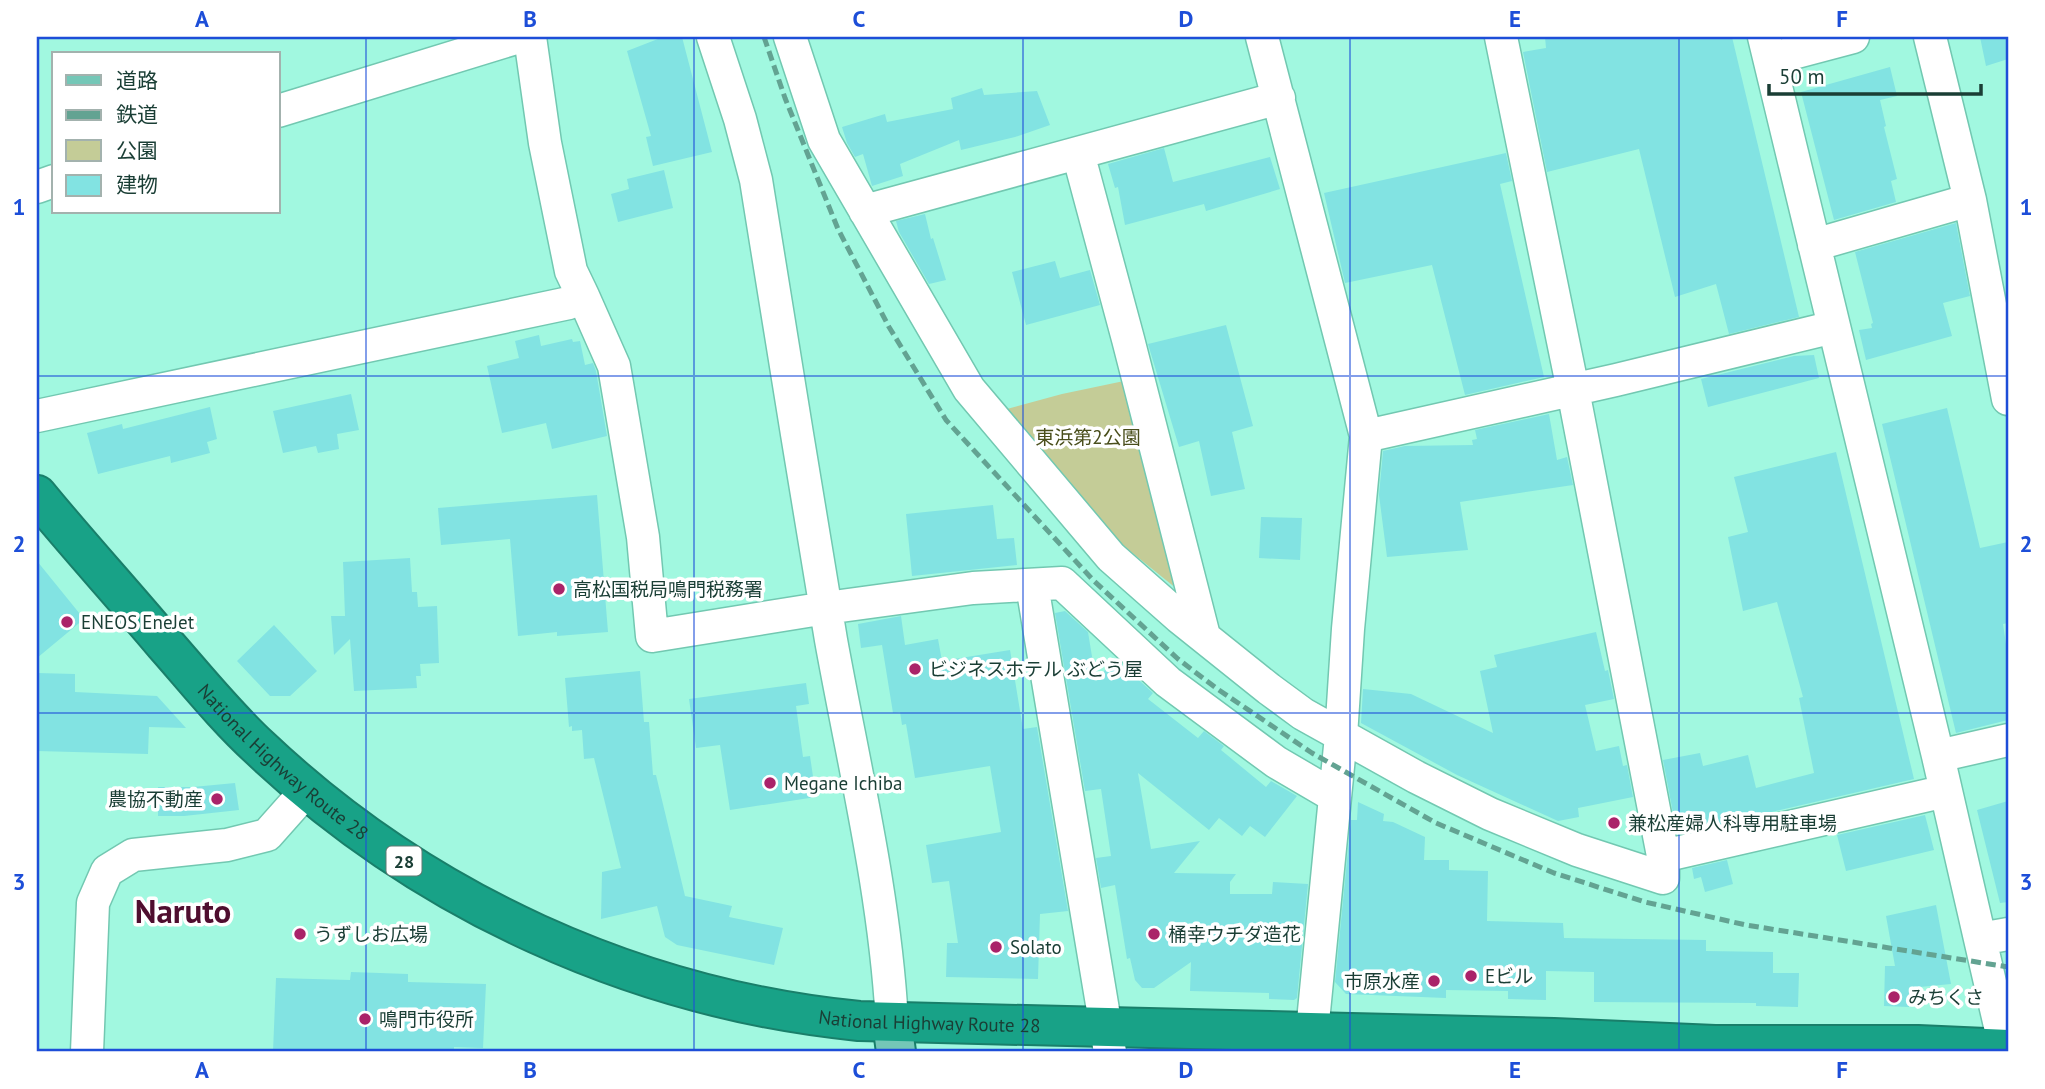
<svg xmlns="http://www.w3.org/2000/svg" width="2045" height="1089" font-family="'PT Sans','Noto Sans JP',sans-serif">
  <rect width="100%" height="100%" fill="#a1f8e0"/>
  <path fill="#c4cc97" d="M1124 381 1177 589 1125 547 1064 485 1007 409 1062 394Z"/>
  <path fill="#82e3e2" d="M663 37H682L712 152 653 166 646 137 651 136 627 51Z
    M1545 37H1732L1799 317 1729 334 1716 284 1675 297 1639 149 1547 172 1523 52 1546 48Z
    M1980 37H2008V59L1986 66Z
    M1890 67 1897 96 1880 100 1886 126 1884 127 1897 179 1891 181 1896 202 1834 220 1801 92Z
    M982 88 984 95 1037 91 1050 125 1015 137 961 150 959 140 900 164 903 176 872 186 863 154 855 157 847 143 842 127 885 114 887 122 953 109 951 98Z
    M1164 148 1173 182 1270 157 1280 189 1206 211 1204 204 1125 225 1118 187 1115 188 1108 164Z
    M1506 153 1512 181 1500 184 1544 377 1465 395 1432 265 1345 283 1324 193Z
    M664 170 673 208 618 222 611 194 629 189 627 179Z
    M925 214 931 239 933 238 946 280 929 284 899 232 896 221Z
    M1956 223 1970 296 1943 303 1952 336 1866 360 1859 330 1872 328 1871 324 1873 323 1855 252Z
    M1055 261 1060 278 1090 270 1100 305 1026 325 1012 272Z
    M1226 325 1253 426 1232 432 1245 489 1211 496 1199 441 1179 447 1148 344Z
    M539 335 541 346 572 339 573 342 580 341 585 365 593 363 596 371 607 436 552 449 546 423 502 433 487 366 519 358 515 341Z
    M1814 355 1819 378 1708 407 1701 379 1794 356Z
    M351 394 359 430 337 434 339 449 318 453 316 446 283 453 273 411Z
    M210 407 217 439 207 442 210 453 171 463 170 456 98 474 87 433 122 424 123 429Z
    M1947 408 1980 548 2008 542V623L2003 624 2008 658V720L1956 733 1882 424Z
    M1549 414 1557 460 1567 457 1573 485 1460 502 1468 550 1387 557 1379 495 1383 451 1405 446 1473 445 1472 440 1477 439 1475 430Z
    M1836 452 1914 779 1677 834 1663 760 1700 753 1703 766 1748 755 1756 788 1814 773 1799 698 1803 697 1777 602 1743 611 1728 537 1748 532 1734 477Z
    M597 495 608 632 557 636V632L518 636 510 539 441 545 438 508Z
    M993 505 997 539 1014 538 1017 565 912 576 906 514Z
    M1261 517 1302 518 1300 560 1259 558Z
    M410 558 412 592H417L418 607 437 606 439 663 420 664 421 676H416L417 688 354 691 350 639 334 655 331 616H345L343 562Z
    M37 561 84 619 37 658Z
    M1065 611 1088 632 1096 681 1115 658 1153 693 1148 699 1198 738 1204 731 1224 746 1221 750 1266 787 1271 781 1297 796 1265 837 1250 826 1242 836 1219 818 1209 830 1138 773 1151 849 1200 841 1174 873 1236 874 1230 882V894H1272L1273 882 1308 884 1297 998 1294 1000 1269 999V993L1190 991 1191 962 1154 988H1142L1135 980 1130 958 1127 959 1115 885 1101 888 1096 858 1111 856 1101 789 1085 791 1055 613Z
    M901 616 905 645 938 639 942 661 1010 650 1023 729 1037 727 1068 911 1040 914 1038 979 946 977 947 943H958L949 881 932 883 926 845 1001 832 990 766 915 778 906 724 902 725 900 712 893 713 882 645 861 648 858 624Z
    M274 625 317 671 290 696H270L237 661Z
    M1596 632 1605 671 1608 670 1614 699 1585 705 1596 751 1619 746 1623 766 1627 765 1633 797 1578 808 1579 817 1558 821 1457 775 1361 723 1363 689 1411 694 1493 733 1480 671 1497 667 1494 655Z
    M640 671 644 722H649L653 775H656L685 896 732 906 729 917 783 928 774 965 677 945 665 937 657 906 601 919 602 872 621 868 594 758 584 759 582 730 572 731V726L569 727 565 678Z
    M37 673 75 674V692L157 696 186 728 149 727 148 754 37 751Z
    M806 683 809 704 796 706 803 757 810 756 816 797 730 810 720 745 696 748 689 699Z
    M235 783 239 810 184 816H158V787H193Z
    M2008 801V902L2000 903 1977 810Z
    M1358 802 1384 814 1383 821 1393 822 1425 837 1424 860H1449V870L1488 871 1487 921 1563 923 1564 938 1706 940V951L1773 952V973H1799L1798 1007 1756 1006V1003L1594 1002V972L1546 971V1000L1508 999V991L1446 990V998L1346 994 1335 982 1351 820H1357Z
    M1925 815 1934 850 1846 871 1837 835Z
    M1727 860 1733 884 1705 892 1701 877 1694 879 1692 868Z
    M1936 905 1951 984 1909 988V1007L1884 1006 1885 966H1895L1886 916Z
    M351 972 408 974V982L486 984 483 1048 454 1047V1052H273L276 978 350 980Z"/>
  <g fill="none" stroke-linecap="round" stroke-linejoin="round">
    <g stroke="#72c8b1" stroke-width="35">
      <path id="minor" d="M713 37 740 119 756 180C781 333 805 487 831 640 854 767 885 893 892 1022
        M790 37 824 140 969 389 1111 557 1179 617 1269 689 1303 714 1416 777 1490 814 1577 850 1663 878V856L1573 390 1501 37
        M1262 37 1366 436 1348 629 1341 736 1310 1052
        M1764 37 1938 756 2006 1052
        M1930 37 1970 200
        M1770 59 1853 37
        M278 111 519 37
        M1078 153 1128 339 1204 636
        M37 187 54 181
        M865 211 1279 98
        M1814 245 1970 200 2008 399
        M583 296 614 366 643 537 652 636 826 608 973 588 1062 583 1168 682 1276 762 1334 796
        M37 416 569 303 583 296 571 271 545 143 530 37
        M1366 436 1616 380 1834 327
        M1032 585 1110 1052
        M1938 756 2008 740
        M1663 856 1946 791
        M1980 939 2008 934
        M87 1052 93 903 107 871 133 855 227 845 267 835 307 790"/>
    </g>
    <g stroke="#197f6a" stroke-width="42">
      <path id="major" d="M892 1022 896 1052"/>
    </g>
    <g stroke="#197f6a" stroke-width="42">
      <g id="highway">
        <path id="s1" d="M37 495C78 545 122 593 164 643 195 678 225 716 260 748 423 902 636 999 859 1021L1554 1038 1715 1045H1918L2008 1049"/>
      </g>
    </g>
    <use href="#minor" stroke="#fff" stroke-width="32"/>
    <use href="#major" stroke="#74c7b7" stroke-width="38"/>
    <use href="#highway" stroke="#18a287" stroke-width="38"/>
    <path stroke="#63a392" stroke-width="5" stroke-dasharray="10 5" stroke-linecap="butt" d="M764 37 785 98 838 229 889 327 946 420 1093 580 1178 659 1216 688 1312 753 1436 823 1554 873 1645 902 1746 925 2008 967"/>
  </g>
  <path fill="none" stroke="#1d4ed8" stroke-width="2" stroke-opacity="0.55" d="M366 37V1052M694 37V1052M1023 37V1052M1350 37V1052M1679 37V1052M37 376H2008M37 713H2008"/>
  <g fill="#aa2369" stroke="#fff" stroke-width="2.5">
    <circle cx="559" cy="589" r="7"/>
    <circle cx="67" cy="622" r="7"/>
    <circle cx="915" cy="669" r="7"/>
    <circle cx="770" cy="783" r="7"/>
    <circle cx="217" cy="799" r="7"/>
    <circle cx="1614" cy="823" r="7"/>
    <circle cx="300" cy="934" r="7"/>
    <circle cx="1154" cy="934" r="7"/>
    <circle cx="996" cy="947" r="7"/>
    <circle cx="1471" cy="976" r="7"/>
    <circle cx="1434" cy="981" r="7"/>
    <circle cx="1894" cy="997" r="7"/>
    <circle cx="365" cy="1019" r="7"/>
  </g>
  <g text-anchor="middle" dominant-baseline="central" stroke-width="7" stroke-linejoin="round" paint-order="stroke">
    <rect fill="#fff" stroke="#5f7872" stroke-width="2" x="386.5" y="846.5" width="35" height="29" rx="5"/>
    <g font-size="18" font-weight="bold" fill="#1a3e35">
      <text x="404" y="861">28</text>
    </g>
    <g font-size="19" fill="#494e1b" stroke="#fff">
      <text x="1088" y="437">東浜第2公園</text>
    </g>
    <g font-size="19" fill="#1a3e35" stroke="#fff" text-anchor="start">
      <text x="573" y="589">高松国税局鳴門税務署</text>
      <text x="81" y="622">ENEOS EneJet</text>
      <text x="929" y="669">ビジネスホテル ぶどう屋</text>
      <text x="784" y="783">Megane Ichiba</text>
      <text x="203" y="799" text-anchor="end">農協不動産</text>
      <text x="1628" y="823">兼松産婦人科専用駐車場</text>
      <text x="314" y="934">うずしお広場</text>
      <text x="1168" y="934">桶幸ウチダ造花</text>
      <text x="1010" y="947">Solato</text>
      <text x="1485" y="976">Eビル</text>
      <text x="1420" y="981" text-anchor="end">市原水産</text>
      <text x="1908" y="997">みちくさ</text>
      <text x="379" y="1019">鳴門市役所</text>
    </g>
    <g font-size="19" fill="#1a3e35" stroke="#fff">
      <text stroke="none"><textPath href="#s1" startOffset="364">National Highway Route 28</textPath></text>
      <text stroke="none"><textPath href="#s1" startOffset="1078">National Highway Route 28</textPath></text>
    </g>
    <g font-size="33" font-weight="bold" fill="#4f0e2f" stroke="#fff">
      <text x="183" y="910">Naruto</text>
    </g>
  </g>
  <rect width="2045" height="1089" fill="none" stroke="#ffffff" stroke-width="77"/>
  <rect x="52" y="52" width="228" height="161" fill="#ffffff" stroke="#a3b2ae" stroke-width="2"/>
  <rect x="66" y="75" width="35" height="10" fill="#74c7b7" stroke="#a3b2ae" stroke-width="2"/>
  <text x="116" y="88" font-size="21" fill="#1a3e35">道路</text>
  <rect x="66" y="110" width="35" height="10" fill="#63a392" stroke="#a3b2ae" stroke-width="2"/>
  <text x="116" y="122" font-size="21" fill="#1a3e35">鉄道</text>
  <rect x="66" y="140" width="35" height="21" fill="#c4cc97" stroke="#a3b2ae" stroke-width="2"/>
  <text x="116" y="158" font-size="21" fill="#1a3e35">公園</text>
  <rect x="66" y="175" width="35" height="21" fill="#82e3e2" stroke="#a3b2ae" stroke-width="2"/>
  <text x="116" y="192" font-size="21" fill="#1a3e35">建物</text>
  <path d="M1769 84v10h212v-10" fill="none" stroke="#1a3e35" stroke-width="3.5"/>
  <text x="1779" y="84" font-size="21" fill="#1a3e35" stroke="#ffffff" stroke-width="5" paint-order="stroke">50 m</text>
  <rect x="38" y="38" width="1969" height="1012" fill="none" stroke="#1d4ed8" stroke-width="2.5"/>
  <g font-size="23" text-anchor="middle" font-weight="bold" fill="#1d4ed8">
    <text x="202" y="27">A</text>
    <text x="530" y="27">B</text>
    <text x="859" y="27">C</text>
    <text x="1186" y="27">D</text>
    <text x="1515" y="27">E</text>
    <text x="1842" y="27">F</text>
    <text x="19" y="215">1</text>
    <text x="2026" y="215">1</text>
    <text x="19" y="552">2</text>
    <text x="2026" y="552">2</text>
    <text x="19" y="890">3</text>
    <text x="2026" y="890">3</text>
    <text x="202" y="1078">A</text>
    <text x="530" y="1078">B</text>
    <text x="859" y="1078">C</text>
    <text x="1186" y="1078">D</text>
    <text x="1515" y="1078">E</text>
    <text x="1842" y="1078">F</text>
  </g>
</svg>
